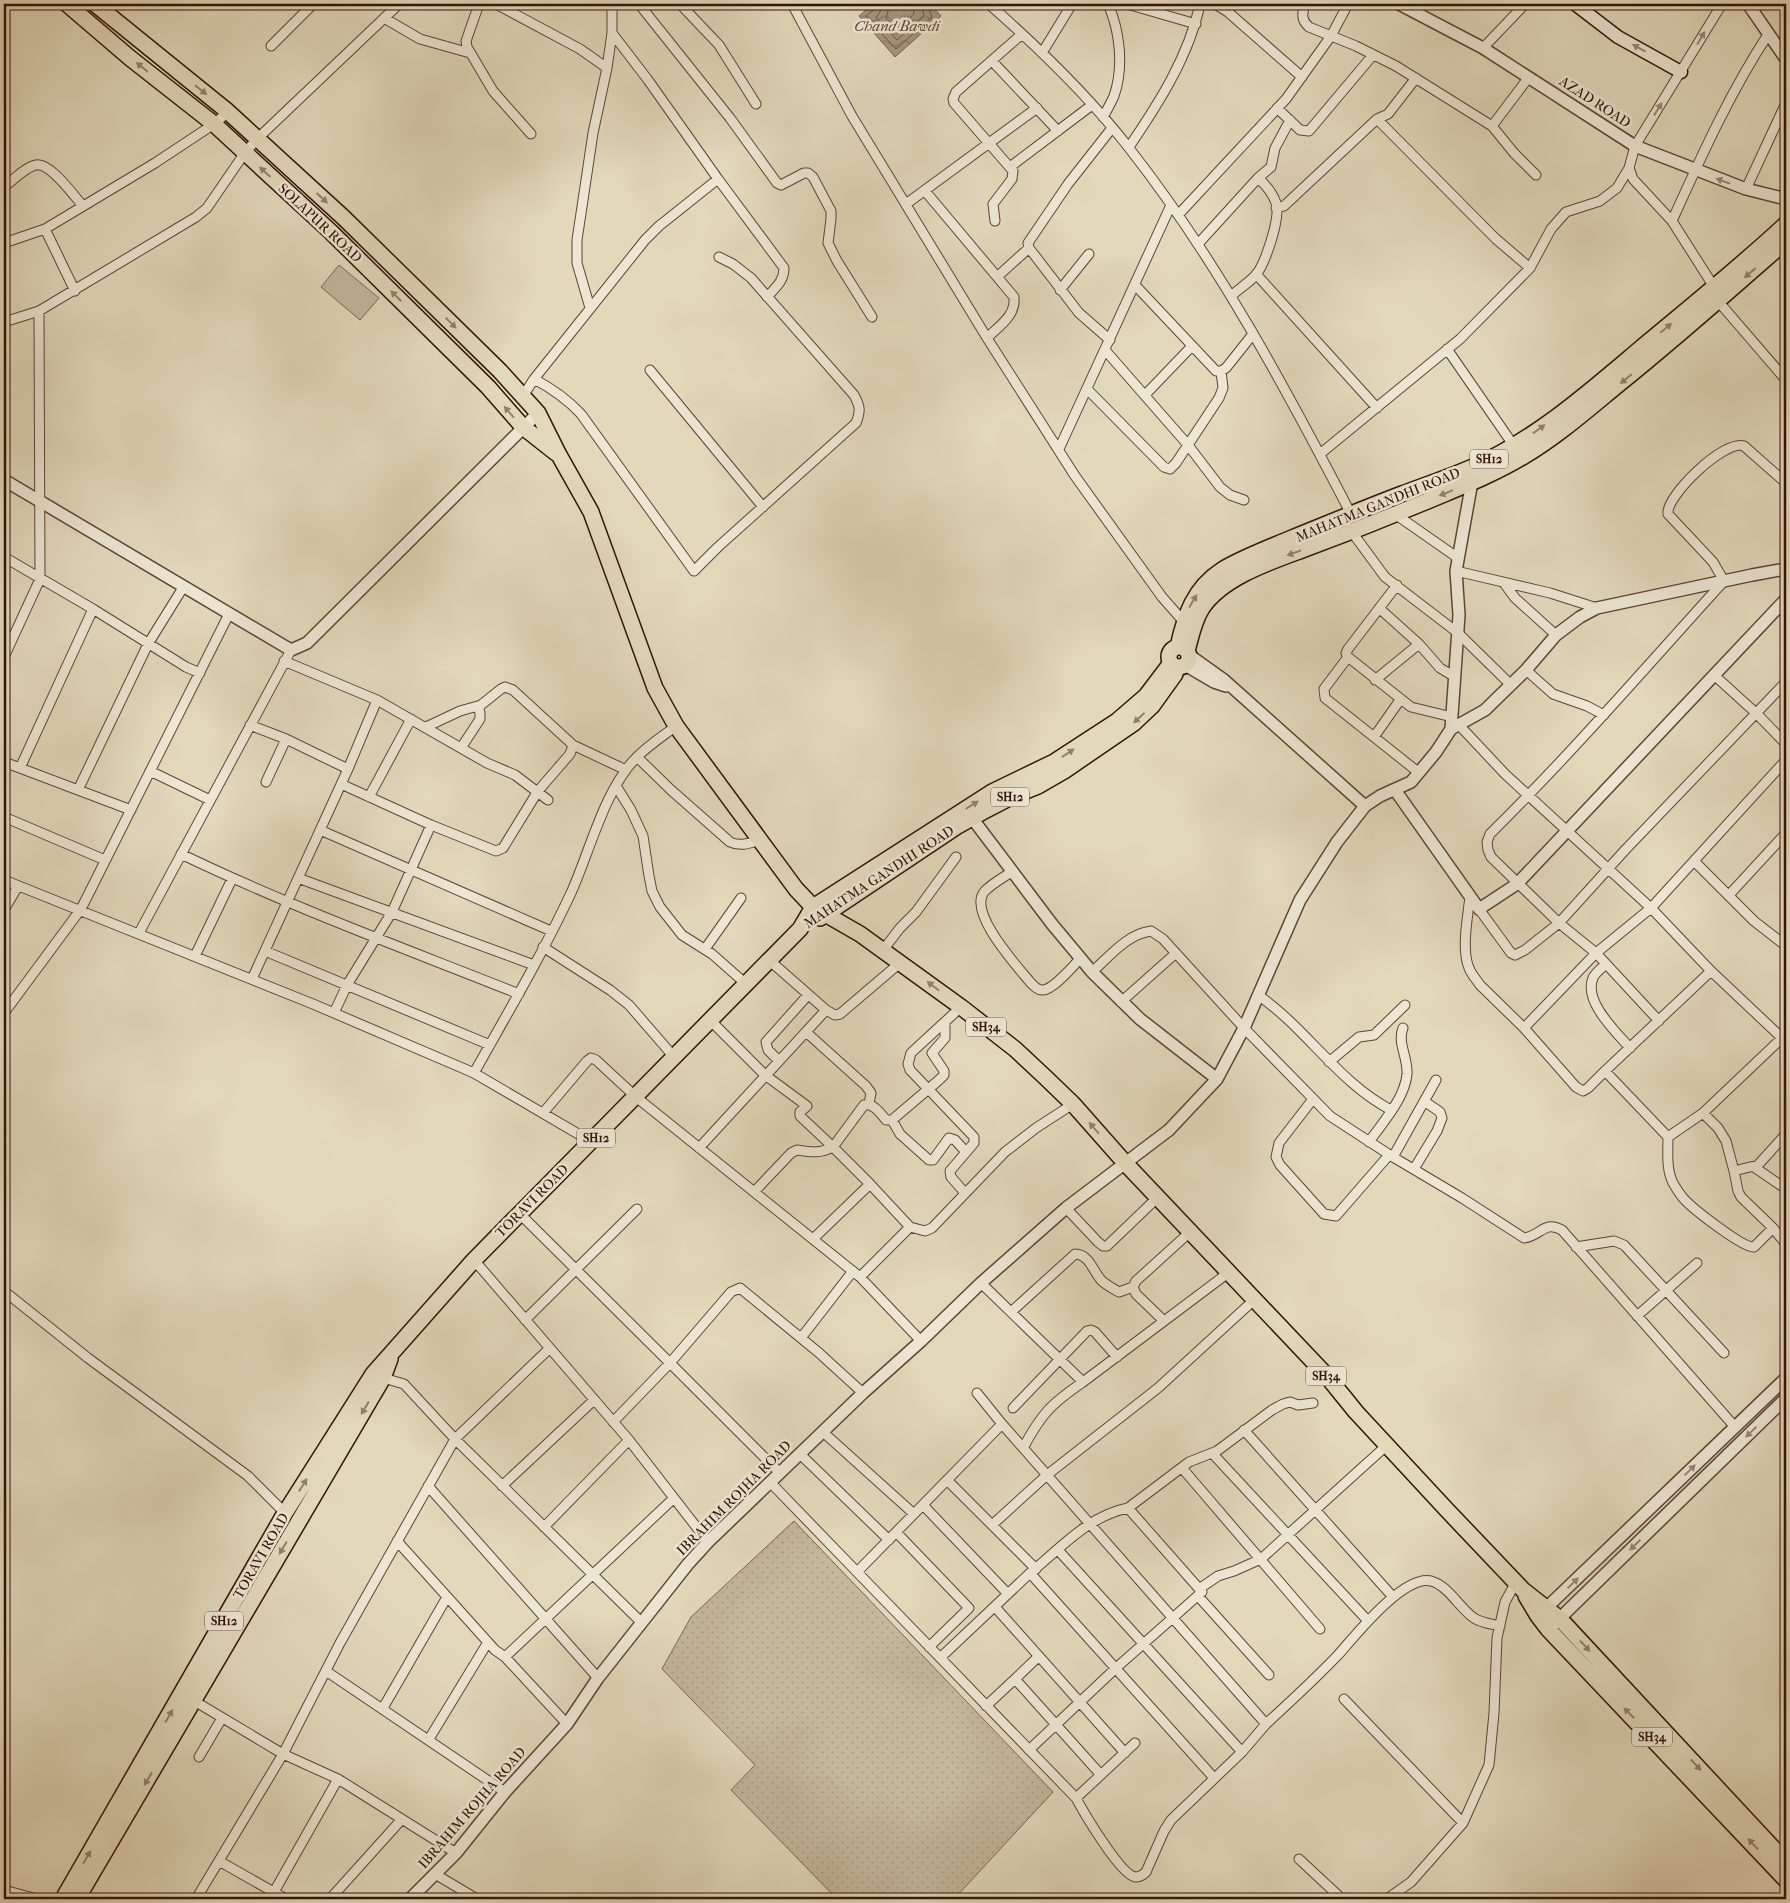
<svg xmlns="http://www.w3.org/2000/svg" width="1790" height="1903" font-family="'IM FELL French Canon',serif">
  <defs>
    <pattern id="grass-dots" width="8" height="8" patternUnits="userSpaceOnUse" patternTransform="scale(1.25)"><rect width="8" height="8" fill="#c4b79c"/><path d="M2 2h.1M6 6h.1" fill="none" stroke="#a99c85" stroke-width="1.8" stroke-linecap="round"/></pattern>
    <pattern id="water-waves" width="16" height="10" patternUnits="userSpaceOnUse" patternTransform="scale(1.25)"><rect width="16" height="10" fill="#a6967d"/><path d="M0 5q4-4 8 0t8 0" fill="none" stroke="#887964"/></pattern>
  </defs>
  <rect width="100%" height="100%" fill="#e2d9bb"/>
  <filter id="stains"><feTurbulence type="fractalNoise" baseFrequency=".004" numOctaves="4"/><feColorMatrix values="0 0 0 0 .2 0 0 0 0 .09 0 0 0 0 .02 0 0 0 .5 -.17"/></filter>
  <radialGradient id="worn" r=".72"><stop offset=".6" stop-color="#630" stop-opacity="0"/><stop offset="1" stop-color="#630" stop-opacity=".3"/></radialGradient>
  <path fill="url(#grass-dots)" stroke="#7b6551" d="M794 1521 1053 1792 954 1899H837L731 1790 755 1765 662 1669 691 1617Z"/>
  <path fill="#c4b79c" stroke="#7b6551" d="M339 265 379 298 360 320 321 287Z"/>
  <path fill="url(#water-waves)" stroke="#78624d" d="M873 4H930L941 16 895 57 859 16Z"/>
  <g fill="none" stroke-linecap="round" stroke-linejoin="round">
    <path stroke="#6c5442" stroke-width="1" d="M876 4 875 9 867 15V18L896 49 932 17 927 4
      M882 4 881 10 876 18 897 40 924 16 921 4
      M890 4 886 18 897 30 914 14 913 4"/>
    <g stroke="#5e4433" stroke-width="11">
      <path id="minor" d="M479 4 466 41 467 47 493 91 531 134
        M496 4 580 49 607 68
        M639 4 730 118 777 183 781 185 804 173H808L813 177 831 211V219L828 243 837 261 872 317
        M680 4 719 45 756 104
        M792 4 852 116 987 338 1075 476 1162 597 1184 622
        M989 4C1039 48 1088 95 1129 148 1217 260 1285 387 1351 514
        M1127 4 1196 24
        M1215 4 1228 12 1302 77
        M1305 4C1302 14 1301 20 1309 27L1356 46 1396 66 1492 126 1514 153 1536 175
        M384 18 420 39 470 53
        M612 33 648 80 718 179 784 268C784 281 776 287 767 297
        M271 46 313 4
        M1483 48 1525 4
        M1042 53 1072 4
        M992 61 1058 131
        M1277 108 1300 130 1309 131 1373 55
        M1103 117C1107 110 1111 103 1114 96 1124 67 1120 31 1108 4
        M1377 119 1496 239 1530 268
        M1492 126 1529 77
        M1129 147C1159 103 1189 56 1200 4
        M1010 167 1092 105
        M1629 168 1633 179 1672 221 1714 287
        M4 187C12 181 27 166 36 165 50 162 74 196 83 206
        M1746 189 1786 103
        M925 191 1014 297C1016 316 999 326 987 338
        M906 204 1037 108
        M1276 208 1284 206 1377 119 1388 114 1416 78
        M1179 214 1286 99 1331 36 1348 4
        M995 221 993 204 1012 179 1013 171 954 103 953 99 956 92 1022 34
        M1672 221C1701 157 1730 92 1769 33
        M45 229 75 291
        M4 243 45 229 155 163 214 124 228 112
        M1198 244 1258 178 1271 167 1275 148 1290 120
        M1256 274 1377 408
        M998 276 1029 248
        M1135 285 1216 371H1221L1226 368 1253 334
        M1060 290 1089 254
        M1231 296C1239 289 1248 283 1255 276 1265 265 1281 217 1276 203 1273 194 1266 185 1258 178
        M1718 301 1786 380
        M590 308 577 263V240L593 133 607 68 612 33V4
        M4 322 39 311 196 217 207 208 244 154 257 139 399 4
        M1110 340 1079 313 1029 248 1028 243 1068 184 1112 128
        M1447 349 1514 446
        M1105 350 1188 445 1220 487 1230 495 1244 500
        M650 370 763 507
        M534 379C553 389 567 399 581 414L694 571 718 547 856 423C861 411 860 406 854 395L751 278 733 264 719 257
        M1087 389 1164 467 1170 469 1176 463 1219 398 1223 388 1221 371
        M1145 395 1192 346
        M523 396 534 379 645 240 659 226 718 179
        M1059 449 1171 205
        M1320 454 1460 339 1530 268 1551 229 1566 212 1600 201 1617 188 1629 168 1635 146 1722 4
        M1395 514 1458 558
        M1349 528 1385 577 1458 633 1511 685
        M4 557 93 609 186 667 200 673
        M1456 571 1550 593 1597 608
        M1504 583 1515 598 1556 635
        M1397 585 1348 649 1346 653 1348 657 1411 707 1452 717
        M1379 608 1419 644 1440 668 1455 677
        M4 657 40 579 39 311
        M1348 657 1324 689 1325 698 1418 772
        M284 661 377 700 487 763 515 775 548 800
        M1526 670 1553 694 1587 706 1604 715
        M1714 675 1757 714 1786 744
        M1375 680 1419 644
        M250 725 286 739 348 769
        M1459 725 1505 774 1651 908 1711 971 1782 1038
        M426 727 460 711 481 705 501 689 505 687 513 690 573 745 570 754 538 791 503 848 496 851 431 825
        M1374 737 1400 700
        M573 745 626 770
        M461 748 480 719V713L478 706
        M637 757 671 790 730 842C741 847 750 843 760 840
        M4 762 131 810
        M20 768 93 609
        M150 771 210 800
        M266 782 286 739
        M616 786 631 810 643 836 649 876 652 891 660 907 682 935 712 954 746 984
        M78 790 148 644 184 586
        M369 797 411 719
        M4 817 105 860
        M320 830 551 931
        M181 854C291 907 406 949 519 994
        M1694 861 1754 921 1786 946
        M1013 871C1004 877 991 884 984 892 968 913 1017 966 1030 982 1033 985 1038 991 1043 990 1054 989 1072 967 1080 959
        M298 878 534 965
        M4 880 313 1004 474 1073 592 1142
        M1729 895 1786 833
        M1470 896C1468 916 1461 949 1469 968 1471 974 1476 979 1480 985L1524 1028 1576 1087 1583 1091 1588 1088 1605 1071 1711 971
        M1479 909 1511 953 1515 955 1525 950 1559 923 1626 849 1786 682
        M4 910 18 886
        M139 933 291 650
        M543 947 610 990 629 1005 674 1057
        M705 949 741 898
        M883 950 900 928 916 912 956 857
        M265 951 490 1045
        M195 956 232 879
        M769 960 826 1010 835 1015 840 1014 901 962
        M1606 964C1602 968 1595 973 1593 978 1583 1001 1616 1032 1630 1048
        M1092 972C1109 957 1127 934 1151 931L1163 939 1244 1028 1330 1116 1393 1157 1462 1198 1524 1238C1541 1236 1544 1220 1562 1230L1735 1427
        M252 979 348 769 377 700
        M1258 995C1307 1029 1338 1082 1391 1110
        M1121 1002 1176 953
        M961 1007 911 1053 908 1064 910 1070 974 1137V1143L950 1171 951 1177 965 1193
        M4 1013 81 909 229 614
        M334 1013 347 985 392 912 431 825 341 784
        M710 1020 765 1075 807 1106 800 1112V1116L833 1147 864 1105C874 1103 880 1113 886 1120H892L939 1080 944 1075V1071L932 1053 945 1038V1022
        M1659 1021 1596 953 1559 923 1491 857 1488 850 1487 842 1490 834C1572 753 1647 666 1724 581L1713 562 1668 514C1665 497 1724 439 1744 446L1786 483
        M1524 1028 1596 953 1651 908 1786 760
        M806 1032 866 1086 871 1093 869 1104
        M779 1061 768 1050 766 1042 808 995
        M1329 1062 1359 1037 1374 1035 1405 1005
        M1605 1071 1668 1137C1668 1152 1666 1169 1673 1183 1676 1188 1680 1195 1684 1199 1693 1209 1743 1248 1754 1247L1773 1228
        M474 1073C507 1014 542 955 571 893 590 851 605 788 637 757 649 745 663 736 676 726
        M1313 1099 1279 1143 1276 1157 1280 1165 1324 1214 1336 1216 1389 1155
        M543 1113 587 1061 591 1058 596 1060 636 1097 860 1277 921 1341
        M1703 1113 1718 1128 1726 1141 1734 1171 1738 1191 1741 1197 1773 1228 1786 1244
        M892 1120 900 1134 929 1160H933L949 1138 955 1140 966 1152
        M1668 1137 1703 1113 1782 1038 1786 1031
        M1369 1142C1383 1122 1405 1098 1407 1074 1408 1057 1397 1043 1403 1028
        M699 1148 826 1010
        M1393 1157 1436 1080
        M1754 1167 1786 1189
        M1414 1169 1437 1131 1442 1118 1440 1112 1424 1101
        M1734 1171 1758 1165 1786 1134
        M754 1192 791 1153 797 1150C810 1152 820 1154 833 1147L870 1184 910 1227 860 1277
        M1066 1208 1098 1242 1103 1246H1107L1158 1197
        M520 1214 670 1363 731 1292 740 1288 818 1352 863 1393
        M910 1227 925 1231 932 1228 1005 1152 1036 1128 1073 1104
        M813 1239 870 1184
        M1576 1247 1614 1241 1624 1245 1724 1353
        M474 1260 629 1440 708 1542
        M981 1283 1083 1382 1228 1273
        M4 1291 88 1358 248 1476 285 1513
        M1011 1312 1075 1254C1089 1254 1093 1271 1101 1280 1106 1285 1112 1288 1119 1292L1133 1287
        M1637 1316 1697 1263
        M525 1320 637 1209
        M1164 1321 1136 1294 1133 1287 1136 1281 1190 1232
        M801 1338 853 1271
        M380 1377 404 1384 455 1439 642 1623
        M977 1393 1002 1424 1266 1724 1242 1752 1171 1820 1164 1831 1146 1872C1143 1875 1139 1877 1135 1877 1120 1874 1084 1813 1076 1798L1135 1743
        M1013 1408 1087 1331 1091 1330 1095 1332 1117 1357
        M613 1422 670 1363 780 1473
        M1244 1430 1393 1597
        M823 1432 914 1514
        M1023 1448C1042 1413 1051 1404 1083 1382
        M1212 1453 1368 1621
        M800 1454 889 1540
        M1182 1468 1320 1629
        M947 1480 1036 1569
        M770 1482 857 1572 1002 1424
        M428 1486 598 1678
        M502 1486 594 1400
        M923 1505 1008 1594
        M1128 1508 1189 1462 1217 1451 1272 1410 1283 1404 1290 1402 1298 1405 1313 1403
        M992 1525 1047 1475 1158 1388 1254 1300
        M544 1527 629 1440
        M896 1532 969 1608 929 1647
        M397 1541 495 1650 505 1657 567 1724
        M1058 1550 1242 1752
        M857 1572 1076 1798
        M1199 1589 1218 1576 1234 1571 1261 1559 1386 1446
        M1198 1596 1269 1675
        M995 1607 1125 1753
        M505 1657 674 1498
        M940 1658 1030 1573
        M326 1671 505 1792
        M1015 1679 1039 1656
        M191 1699 283 1754 338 1779 456 1853
        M1344 1699 1463 1823
        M986 1706 1015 1679 1101 1775
        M383 1708 447 1597
        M1266 1724C1290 1702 1315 1679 1338 1655 1355 1636 1403 1575 1431 1581 1449 1586 1459 1608 1474 1618 1481 1623 1492 1624 1500 1626
        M429 1739 488 1642
        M1029 1750 1116 1668 1202 1592 1128 1508C1088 1516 1061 1548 1030 1573L1214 1778
        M199 1757 222 1718
        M1299 1859 1342 1899
        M219 1861 286 1899
        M435 1874 477 1899
        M4 1890 37 1899
        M274 1892 338 1779
        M196 1899 283 1754 340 1643 455 1439 550 1348
        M330 1899 402 1819
        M1387 1899 1411 1882 1463 1823 1489 1765 1494 1713 1497 1638 1505 1602 1516 1582"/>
    </g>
    <g stroke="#5e4433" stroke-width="14">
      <path id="tertiary" d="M1399 4 1483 48 1635 146 1746 189 1786 199
        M1748 4 1786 59
        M4 480 291 650 307 643 538 413
        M1189 655 1224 680 1365 806
        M1185 665 1214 682 1226 686
        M1451 729 1485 710 1526 670 1556 635 1580 617 1597 608 1752 575 1780 570 1786 571
        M1395 790 1479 909 1517 884 1786 599
        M972 818 1052 924 1092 972 1140 1019 1217 1079
        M1541 1613 1786 1378
        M1555 1623 1786 1398
        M410 1899 456 1853 505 1792 567 1724 598 1678 688 1564 708 1542 863 1393 921 1341 981 1283 1066 1208 1169 1130 1217 1079 1244 1028 1300 900 1337 842 1365 806 1380 796 1411 782 1436 752 1451 729 1459 615 1456 571 1473 476"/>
    </g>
    <g stroke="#321306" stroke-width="15">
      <path id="secondary" d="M1575 4 1618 37 1681 72"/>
    </g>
    <g stroke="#321306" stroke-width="18">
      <path id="primary" d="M67 4 130 58 214 124 331 232 488 387 523 427 556 453
        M95 4 226 110 344 218 500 371 538 413 559 455 591 512 655 688 676 726 796 889 813 907 860 934 961 1007 1015 1049 1045 1077 1073 1104 1126 1164 1326 1375 1356 1412 1446 1509 1523 1590 1560 1619 1786 1862
        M1169 657a10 10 0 1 1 20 0a10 10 0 1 1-20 0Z
        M1178 647C1185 615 1194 588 1222 570 1241 558 1271 547 1292 538 1329 523 1365 508 1402 494 1426 485 1450 477 1473 467 1536 439 1589 392 1641 348 1690 307 1740 267 1786 224
        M1187 651C1191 636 1194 620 1202 608 1222 578 1269 562 1302 550 1343 535 1384 519 1425 502 1458 488 1493 475 1524 456 1556 437 1585 412 1614 388 1673 341 1729 291 1786 241
        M820 918 956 827 986 810 1011 797 1038 786 1064 771 1134 723 1152 706 1175 674
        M1526 1596 1538 1616 1548 1629 1786 1880
        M63 1899 285 1513 373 1374 474 1260 800 929 813 907 992 792 1054 762 1117 721 1146 696 1171 663
        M77 1899 383 1378 390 1359"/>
    </g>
    <use href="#minor" stroke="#ece6d3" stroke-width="9"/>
    <use href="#tertiary" stroke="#ece6d3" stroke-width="11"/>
    <use href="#secondary" stroke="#ece6d3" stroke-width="12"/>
    <use href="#primary" stroke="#e2d9bb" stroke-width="15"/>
  </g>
  <defs><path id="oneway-solid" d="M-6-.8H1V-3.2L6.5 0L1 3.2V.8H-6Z" transform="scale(1.25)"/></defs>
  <g fill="#988777">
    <use href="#oneway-solid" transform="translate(1701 38) rotate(-59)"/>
    <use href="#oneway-solid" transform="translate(1639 48) rotate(-151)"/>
    <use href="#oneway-solid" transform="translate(1658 109) rotate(-58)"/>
    <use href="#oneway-solid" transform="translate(1723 181) rotate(-160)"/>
    <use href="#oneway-solid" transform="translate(1751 1432) rotate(136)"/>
    <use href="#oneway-solid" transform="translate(1690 1470) rotate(-44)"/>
    <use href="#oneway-solid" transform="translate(1635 1545) rotate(136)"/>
    <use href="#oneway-solid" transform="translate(1573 1583) rotate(-44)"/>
  </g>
  <g fill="#93806a">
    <use href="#oneway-solid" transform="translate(142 67) rotate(-141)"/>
    <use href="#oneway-solid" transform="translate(201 90) rotate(38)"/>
    <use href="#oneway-solid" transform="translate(265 172) rotate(-138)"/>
    <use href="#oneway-solid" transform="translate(322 198) rotate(42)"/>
    <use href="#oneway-solid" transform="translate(1750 273) rotate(139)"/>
    <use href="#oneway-solid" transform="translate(396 296) rotate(-135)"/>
    <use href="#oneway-solid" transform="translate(451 323) rotate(45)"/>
    <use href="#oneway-solid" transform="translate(1666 328) rotate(-40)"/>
    <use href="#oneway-solid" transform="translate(1626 379) rotate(141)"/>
    <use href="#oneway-solid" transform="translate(509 412) rotate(-131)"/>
    <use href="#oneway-solid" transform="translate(1539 429) rotate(-36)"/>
    <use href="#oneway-solid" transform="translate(1446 493) rotate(158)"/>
    <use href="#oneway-solid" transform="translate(1294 553) rotate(160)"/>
    <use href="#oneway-solid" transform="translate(1193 601) rotate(-59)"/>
    <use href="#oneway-solid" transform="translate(1139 718) rotate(137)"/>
    <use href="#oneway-solid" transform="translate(1068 753) rotate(-34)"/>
    <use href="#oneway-solid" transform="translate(972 805) rotate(-32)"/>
    <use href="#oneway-solid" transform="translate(933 986) rotate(-143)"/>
    <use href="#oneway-solid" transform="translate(1094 1128) rotate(-131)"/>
    <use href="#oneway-solid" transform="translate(365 1408) rotate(121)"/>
    <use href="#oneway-solid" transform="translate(303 1485) rotate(-58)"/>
    <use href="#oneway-solid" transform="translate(283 1548) rotate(120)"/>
    <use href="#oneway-solid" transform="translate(1585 1646) rotate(47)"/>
    <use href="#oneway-solid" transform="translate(1629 1713) rotate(-134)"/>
    <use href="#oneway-solid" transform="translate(169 1716) rotate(-60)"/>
    <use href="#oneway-solid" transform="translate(1696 1765) rotate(47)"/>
    <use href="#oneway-solid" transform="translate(148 1779) rotate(121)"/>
    <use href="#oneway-solid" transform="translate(1753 1844) rotate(-133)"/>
    <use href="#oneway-solid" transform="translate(87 1857) rotate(-60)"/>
  </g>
  <g text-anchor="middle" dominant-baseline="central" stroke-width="5" stroke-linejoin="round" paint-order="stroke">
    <g fill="#ece6d3" stroke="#6a5244" stroke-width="1">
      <rect x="1470" y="449.5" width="38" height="19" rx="4"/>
      <rect x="991" y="787.5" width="38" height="19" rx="4"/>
      <rect x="966" y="1017.5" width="40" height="19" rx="4"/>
      <rect x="577" y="1128.5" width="38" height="19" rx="4"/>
      <rect x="1306" y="1366.5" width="40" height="19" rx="4"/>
      <rect x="205" y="1611.5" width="38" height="19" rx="4"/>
      <rect x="1632" y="1727.5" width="40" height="19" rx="4"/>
    </g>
    <g font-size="12" font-weight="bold" fill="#321306">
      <text x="1489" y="459">SH12</text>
      <text x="1010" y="797">SH12</text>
      <text x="986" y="1027">SH34</text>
      <text x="596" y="1138">SH12</text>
      <text x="1326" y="1376">SH34</text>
      <text x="224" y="1621">SH12</text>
      <text x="1652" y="1737">SH34</text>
    </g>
    <g font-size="14" fill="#321306" stroke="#ece6d3">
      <text transform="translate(1595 102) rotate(33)">AZAD ROAD</text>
      <text transform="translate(320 223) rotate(43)">SOLAPUR ROAD</text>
      <text transform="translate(1378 505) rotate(-22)">MAHATMA GANDHI ROAD</text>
      <text transform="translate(879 877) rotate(-33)">MAHATMA GANDHI ROAD</text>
      <text transform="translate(532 1201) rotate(-45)">TORAVI ROAD</text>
      <text transform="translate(734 1498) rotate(-45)">IBRAHIM ROJHA ROAD</text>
      <text transform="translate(261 1556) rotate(-60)">TORAVI ROAD</text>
      <text transform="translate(472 1808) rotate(-49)">IBRAHIM ROJHA ROAD</text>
    </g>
    <g font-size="15" font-style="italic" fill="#604736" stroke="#ece6d3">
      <text x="897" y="26">Chand Bawdi</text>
    </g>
  </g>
  <rect width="1790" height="1903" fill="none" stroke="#e2d9bb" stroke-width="20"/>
  <rect x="5" y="5" width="1780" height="1893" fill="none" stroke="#321306" stroke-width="2.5"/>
  <rect x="10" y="10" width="1770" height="1883" fill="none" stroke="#321306"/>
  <rect width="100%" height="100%" filter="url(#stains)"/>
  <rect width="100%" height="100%" fill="url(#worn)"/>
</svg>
